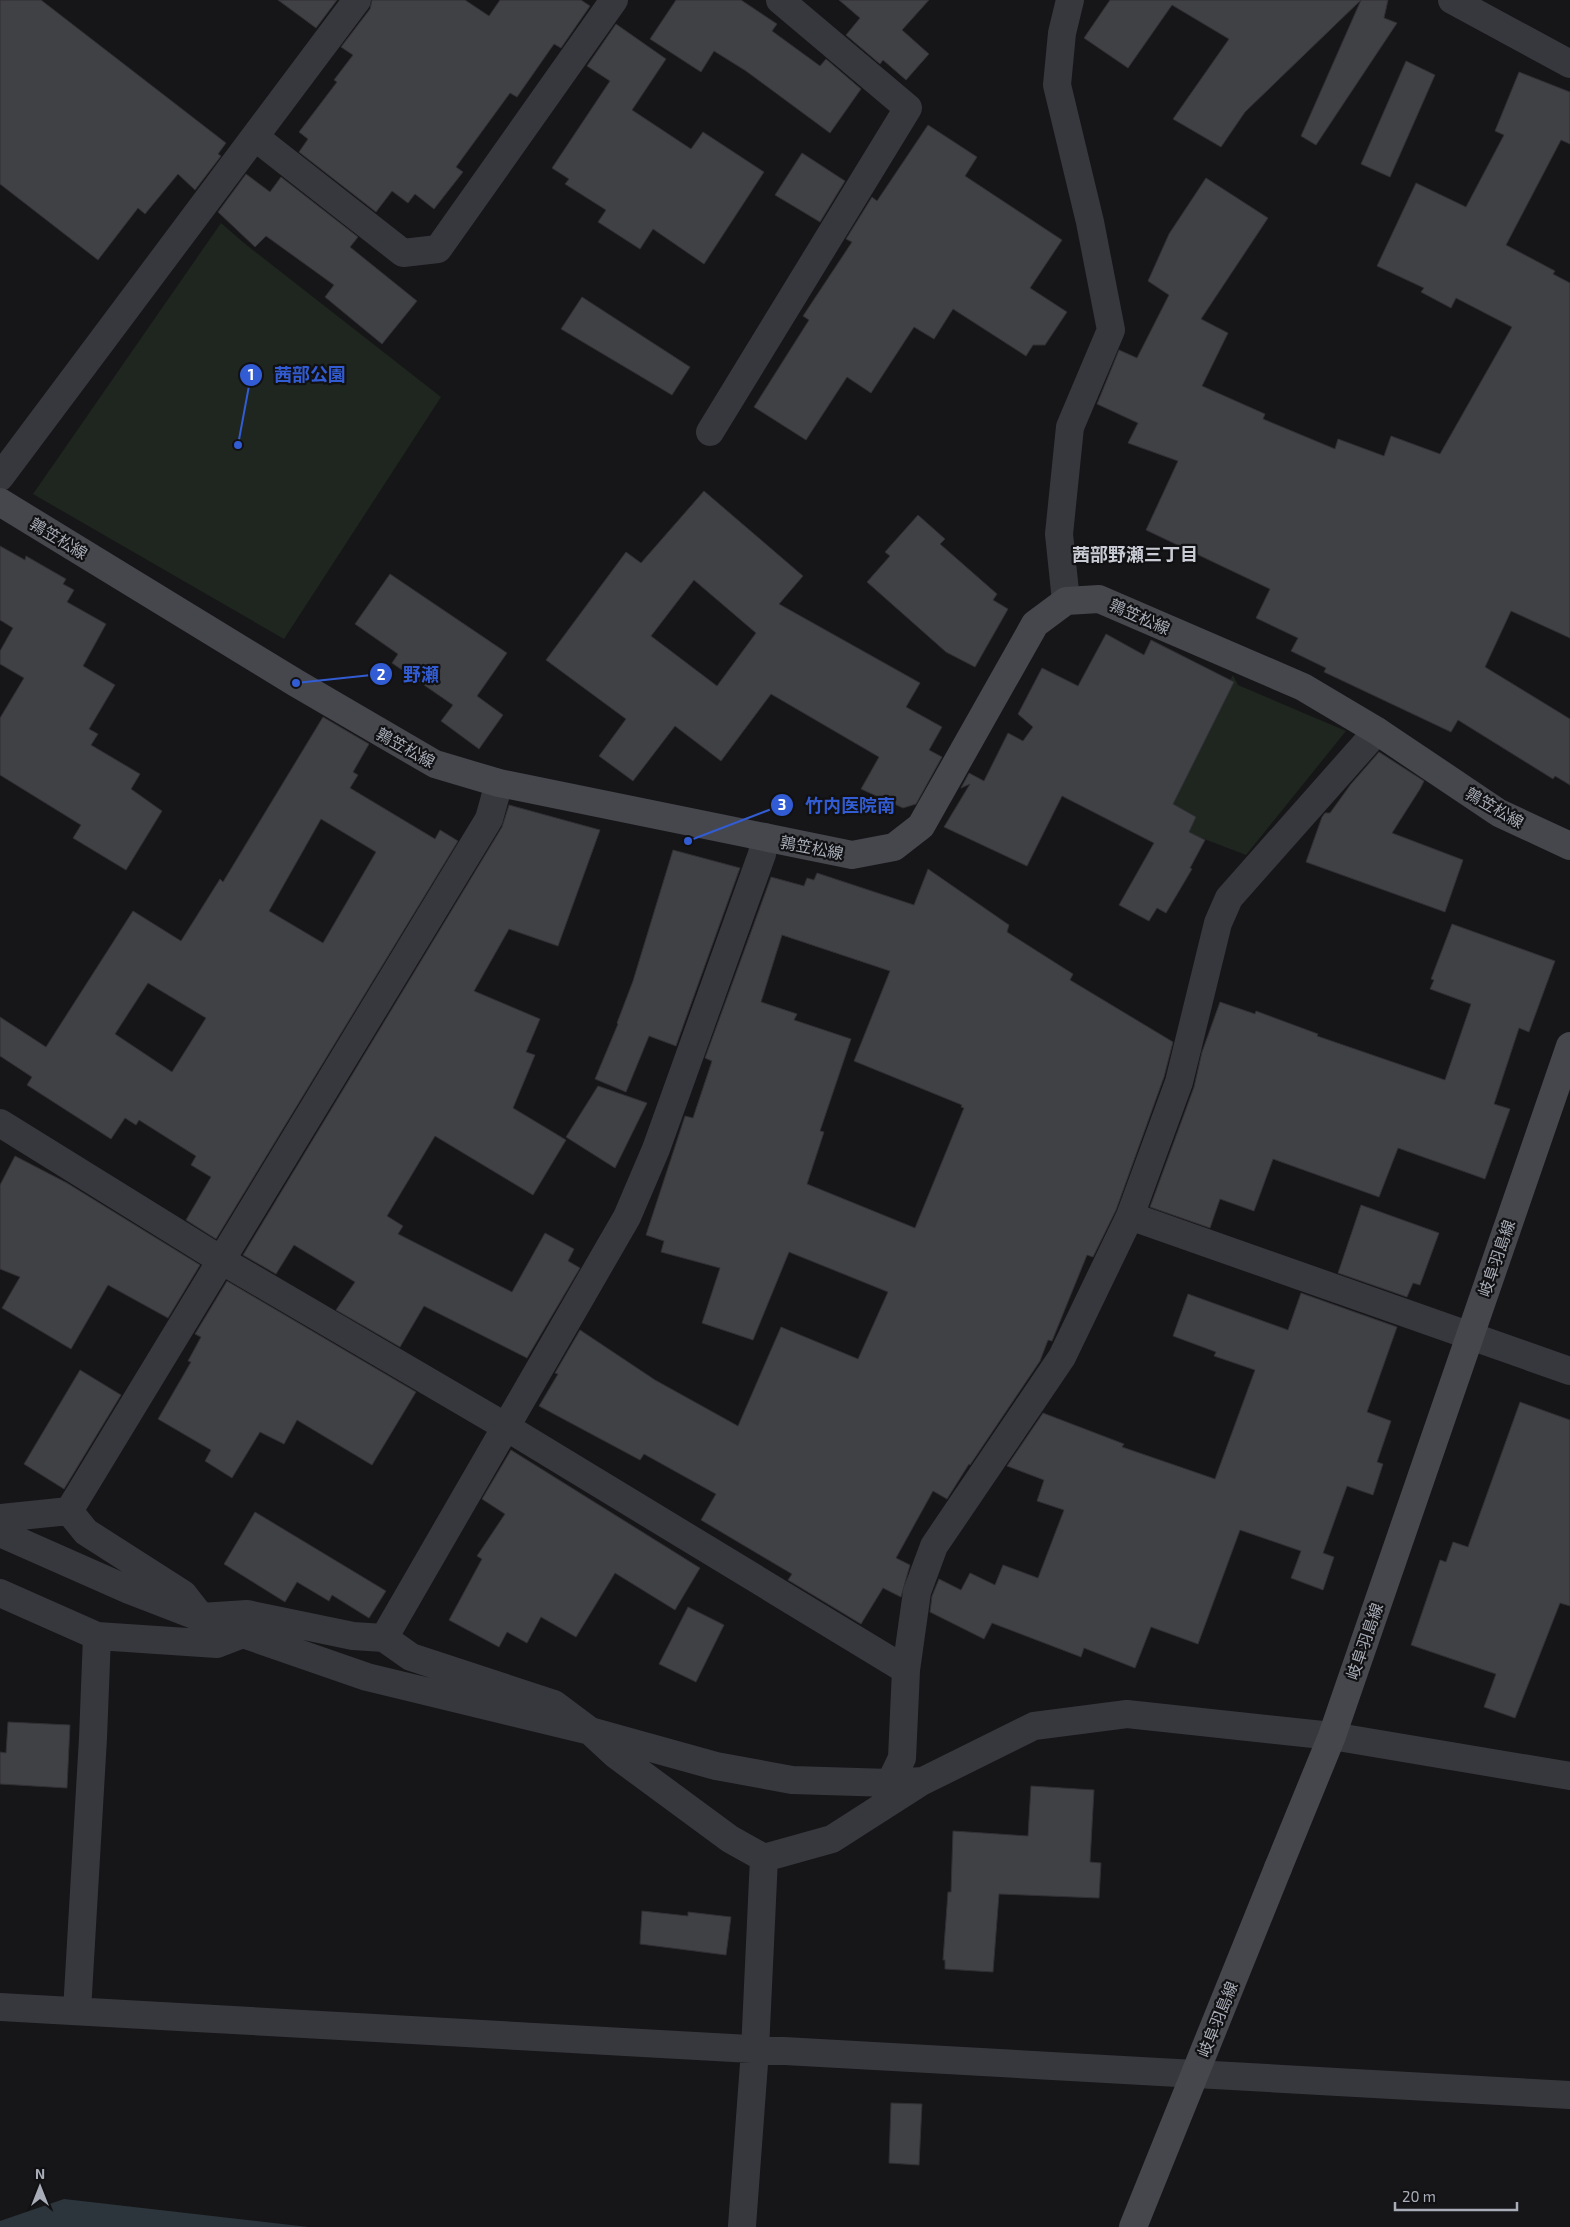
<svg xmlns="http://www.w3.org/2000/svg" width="1570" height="2227" font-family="'Exo 2','Noto Sans JP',sans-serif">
  <rect width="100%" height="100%" fill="#161618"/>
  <path fill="#1e261f" d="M221 223 244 243 441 397 284 639 33 494Z
    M1233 675 1238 685 1346 731 1246 855 1152 819Z"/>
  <path fill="#2c353c" d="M64 2199 308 2227H0V2221Z"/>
  <path fill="#404145" stroke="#303034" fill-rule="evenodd" d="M0 0H41L226 143 218 154 221 156 195 190 178 174 145 214 138 208 98 260 0 184Z
    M278 0H337L316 28Z
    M372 0H465L489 16 500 0H581L590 6 561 48 554 44 517 97 510 93 456 167 463 172 434 209 415 194 408 203 392 191 376 212 299 152 308 139 299 132 337 82 334 80 353 55 341 47 370 9Z
    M676 0H741L777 24 772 31 820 66 826 59 861 89 830 133 746 71 714 51 701 72 650 39Z
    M839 0H929L902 30 929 54 906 80 883 60 880 64 846 35 860 18Z
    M1110 0H1388L1384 18 1397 23 1316 145 1301 136 1361 0 1245 112 1221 147 1173 119 1229 39 1172 5 1128 68 1084 38Z
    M616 24 666 59 632 110 691 149 703 132 764 172 704 264 653 229 640 249 598 222 606 210 565 184 569 179 552 168 610 81 587 66Z
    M1406 61 1435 75 1390 177 1361 164Z
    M1519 72 1570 92V144L1561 140 1506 245 1555 271 1553 274 1570 283V638L1511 611 1485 667 1570 719V785L1555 776 1553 779 1458 720 1451 732 1324 672 1326 668 1291 651 1298 638 1256 618 1270 589 1146 530 1178 461 1128 443 1138 423 1097 404 1119 350 1137 358 1169 295 1148 281 1169 234 1206 178 1268 218 1201 319 1228 333 1202 386 1265 414 1263 419 1335 449 1338 439 1384 456 1391 436 1440 454 1512 327 1456 298 1451 308 1421 292 1424 288 1377 266 1416 183 1466 207 1504 135 1495 131Z
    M928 125 977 157 965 176 1062 240 1030 288 1067 312 1045 345H1033L1026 356 953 309 934 339 914 327 871 393 847 377 806 440 754 407 809 320 803 316 852 242 846 239 872 197 877 201Z
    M802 153 845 181 820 222 775 195Z
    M246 174 270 192 281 177 358 237 350 247 417 301 382 344 325 297 334 285 266 236 255 247 218 212Z
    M582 297 690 367 672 395 561 329Z
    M704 491 803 576 779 604 920 683 906 707 942 727 929 750 942 757 916 804 903 808 861 789 879 757 771 694 721 761 675 726 633 781 599 756 626 719 546 660 626 552 641 563ZM694 580 756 633 717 686 651 636Z
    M918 515 945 539 940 544 997 594 993 600 1008 609 975 667 946 652 867 582 890 556 885 552Z
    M0 546 25 560 26 556 66 579 63 584 74 590 67 602 106 624 83 666 115 685 89 729 98 734 91 745 140 774 131 789 162 811 126 870 73 838 81 825 0 775V718L24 678 0 664V651L13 628 0 620Z
    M390 574 507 653 477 696 503 715 479 749 441 721 453 705 392 663 398 654 355 624Z
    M1106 634 1144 655 1151 640 1234 682 1173 804 1196 817 1189 832 1205 840 1190 868 1192 869 1166 913 1157 908 1149 921 1119 905 1154 843 1062 796 1027 866 944 827 970 784 961 788 969 773 984 781 1008 733 1023 741 1033 727 1018 714 1042 668 1078 686Z
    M323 717 369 744 353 772 358 775 350 788 435 839 440 830 458 841 216 1239 186 1220 211 1177 191 1165 196 1156 139 1120 136 1125 125 1118 111 1139 27 1085 32 1077 0 1056V1017L46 1047 133 911 181 941 220 879 223 882ZM321 819 376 852 323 943 269 911ZM148 983 206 1018 172 1072 115 1034Z
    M1379 752 1424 781 1420 789 1392 833 1463 860 1445 912 1306 862 1322 817 1325 813H1330L1351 784Z
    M509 805 600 830 558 946 509 929 474 991 540 1019 526 1052 535 1055 513 1108 566 1140 533 1195 435 1136 387 1216 403 1226 398 1234 512 1292 545 1233 574 1249 568 1261 580 1268 527 1358 424 1306 400 1347 336 1310 355 1282 294 1245 276 1274 243 1255 502 827Z
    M673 850 740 868 677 1043 676 1046 649 1036 626 1092 595 1079 618 1024 617 1023 633 981Z
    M928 869 1009 925 1007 932 1073 974 1070 980 1173 1042 1164 1077 1116 1210 1093 1257 1087 1255 1052 1341 1048 1340 1040 1361 970 1465 969 1464 947 1499 933 1491 896 1558 910 1565 901 1597 883 1588 861 1624 788 1580 792 1574 701 1520 716 1494 644 1454 640 1460 539 1406 558 1374 555 1373 580 1330 655 1380 738 1426 781 1327 858 1359 888 1292 789 1252 753 1340 702 1323 720 1268 661 1252 664 1241 646 1235 685 1116 693 1118 712 1061 705 1058 771 877 804 886 807 878 814 880 817 873 914 905ZM782 935 890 971 854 1061 962 1105 961 1107 964 1108 915 1228 807 1184 824 1132 820 1131 851 1039 794 1020 797 1014 761 1002Z
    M1452 924 1555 961 1529 1032 1519 1028 1494 1104 1510 1109 1485 1179 1398 1148 1379 1197 1273 1159 1254 1211 1220 1199 1210 1228 1150 1207 1194 1087 1202 1052 1220 1002 1255 1014 1256 1011 1318 1034 1317 1036 1445 1080 1471 1004 1430 989 1434 980 1431 979Z
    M598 1086 647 1103 615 1168 566 1137Z
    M15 1156 67 1183 200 1265 168 1318 108 1285 71 1349 2 1308 20 1277 0 1269V1185Z
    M1361 1205 1439 1233 1420 1285 1413 1283 1407 1297 1338 1273Z
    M227 1281 416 1392 372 1465 297 1420 284 1444 260 1432 232 1478 205 1461 211 1450 158 1419 191 1362 188 1361 201 1337 195 1334Z
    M1301 1293 1397 1327 1367 1412 1391 1421 1377 1462 1383 1464 1373 1495 1347 1486 1323 1553 1334 1557 1323 1590 1291 1578 1301 1551 1240 1530 1198 1644 1151 1627 1135 1668 1084 1648 1081 1657 992 1623 984 1639 930 1612 932 1596 939 1579 961 1590 970 1573 995 1585 1003 1565 1038 1578 1064 1510 1037 1501 1044 1480 1007 1466 1043 1413 1124 1444 1122 1447 1215 1479 1255 1370 1214 1356 1216 1352 1173 1336 1188 1294 1288 1330Z
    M80 1370 121 1395 64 1489 24 1464Z
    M1520 1402 1570 1420V1606L1560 1603 1515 1718 1484 1707 1496 1674 1411 1645 1440 1560 1446 1562 1453 1542 1468 1547Z
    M511 1450 700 1568 675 1610 615 1573 576 1637 541 1617 527 1643 507 1632 499 1647 449 1620 482 1559 477 1556 505 1514 482 1499Z
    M255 1512 386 1591 369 1618 332 1595 329 1601 297 1582 285 1602 224 1564Z
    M688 1607 724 1625 696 1682 659 1664Z
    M8 1722 70 1725 67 1788 0 1784V1752L6 1753Z
    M1031 1786 1094 1790 1090 1862 1101 1863 1099 1898 999 1894 993 1972 945 1969V1960H943L948 1892H951L953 1831 1028 1836Z
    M642 1911 688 1916V1912L731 1917 726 1955 640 1944Z
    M891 2103 922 2104 919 2165 889 2163Z"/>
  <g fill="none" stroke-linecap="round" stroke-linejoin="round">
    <path stroke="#37383d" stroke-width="28" d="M1452 0 1570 64
      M255 137 403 253 438 249 614 0
      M710 432 908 108 780 0
      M0 477 357 0
      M1066 601 1059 534 1070 427 1111 330 1090 222 1057 85 1062 33 1070 0
      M765 837 762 854 656 1149 627 1217 384 1638 411 1657 554 1704 590 1731 716 1766 792 1780 890 1783 923 1781 1034 1726 1127 1714 1332 1736 1570 1776
      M0 1123 221 1260 506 1427 906 1670
      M1130 1216 1570 1371
      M69 1511 86 1532 183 1594 201 1617 247 1614 353 1636 384 1638
      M0 1518 69 1511 489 819 499 783
      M0 1533 129 1590 243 1634 367 1677 590 1731 616 1755 730 1839 764 1858 832 1839 921 1782
      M0 1593 97 1636 217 1644 243 1634
      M890 1783 902 1758 906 1670 917 1592 934 1546 1062 1357 1130 1216 1179 1082 1218 923 1229 898 1377 731
      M0 2007 1570 2095
      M77 2011 93 1738 97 1636
      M742 2226 755 2050 764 1858"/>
    <path stroke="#45474d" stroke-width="28" d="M0 502 296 683 435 764 499 783 852 855 894 847 921 826 1035 624 1066 601 1099 599 1303 687 1377 731 1499 813 1570 846
      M1278 1868 1332 1736 1570 1046"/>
    <path stroke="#45474d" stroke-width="28" d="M1133 2227 1278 1868"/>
  </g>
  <g text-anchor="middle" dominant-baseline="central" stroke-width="4.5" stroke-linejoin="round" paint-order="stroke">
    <g font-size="16" fill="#a8adb8" stroke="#111113">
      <text transform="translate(59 538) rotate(31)">鶉笠松線</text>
      <text transform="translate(1140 616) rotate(24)">鶉笠松線</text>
      <text transform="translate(406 747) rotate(29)">鶉笠松線</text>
      <text transform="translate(1495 807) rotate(30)">鶉笠松線</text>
      <text transform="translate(812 847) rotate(11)">鶉笠松線</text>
      <text transform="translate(1496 1258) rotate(-71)">岐阜羽島線</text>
      <text transform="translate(1364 1641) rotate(-71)">岐阜羽島線</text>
      <text transform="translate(1217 2019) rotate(-68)">岐阜羽島線</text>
    </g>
    <g font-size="18" font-weight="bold" fill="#c9ccd4" stroke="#111113">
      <text x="1135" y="554">茜部野瀬三丁目</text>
    </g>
  </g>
  <path fill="none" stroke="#325cd3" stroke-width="2" d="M238 445L251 375M296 683L381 674M688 841L782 805"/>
  <g fill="#325cd3" stroke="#111113" stroke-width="2">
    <circle cx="238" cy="445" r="5"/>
    <circle cx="296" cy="683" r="5"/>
    <circle cx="688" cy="841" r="5"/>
    <circle cx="251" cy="375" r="12"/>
    <circle cx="381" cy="674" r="12"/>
    <circle cx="782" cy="805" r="12"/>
  </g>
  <g font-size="15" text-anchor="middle" font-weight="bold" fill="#fff">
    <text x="251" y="380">1</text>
    <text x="381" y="680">2</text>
    <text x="782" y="810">3</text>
  </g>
  <g font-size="18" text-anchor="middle" font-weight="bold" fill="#325cd3" stroke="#111113" stroke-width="4.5" stroke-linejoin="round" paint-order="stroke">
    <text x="310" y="381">茜部公園</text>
    <text x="421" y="681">野瀬</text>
    <text x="850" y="812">竹内医院南</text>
  </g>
  <g transform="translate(40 2187)" stroke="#111113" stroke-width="4" paint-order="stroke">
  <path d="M0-4L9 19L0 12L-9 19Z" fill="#a8adb8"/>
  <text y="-8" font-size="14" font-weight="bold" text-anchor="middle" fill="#a8adb8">N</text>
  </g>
  <path d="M1395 2202v8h122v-8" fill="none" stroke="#a8adb8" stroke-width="2.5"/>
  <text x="1402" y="2202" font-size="15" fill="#a8adb8" stroke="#111113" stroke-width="4" paint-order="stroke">20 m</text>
</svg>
